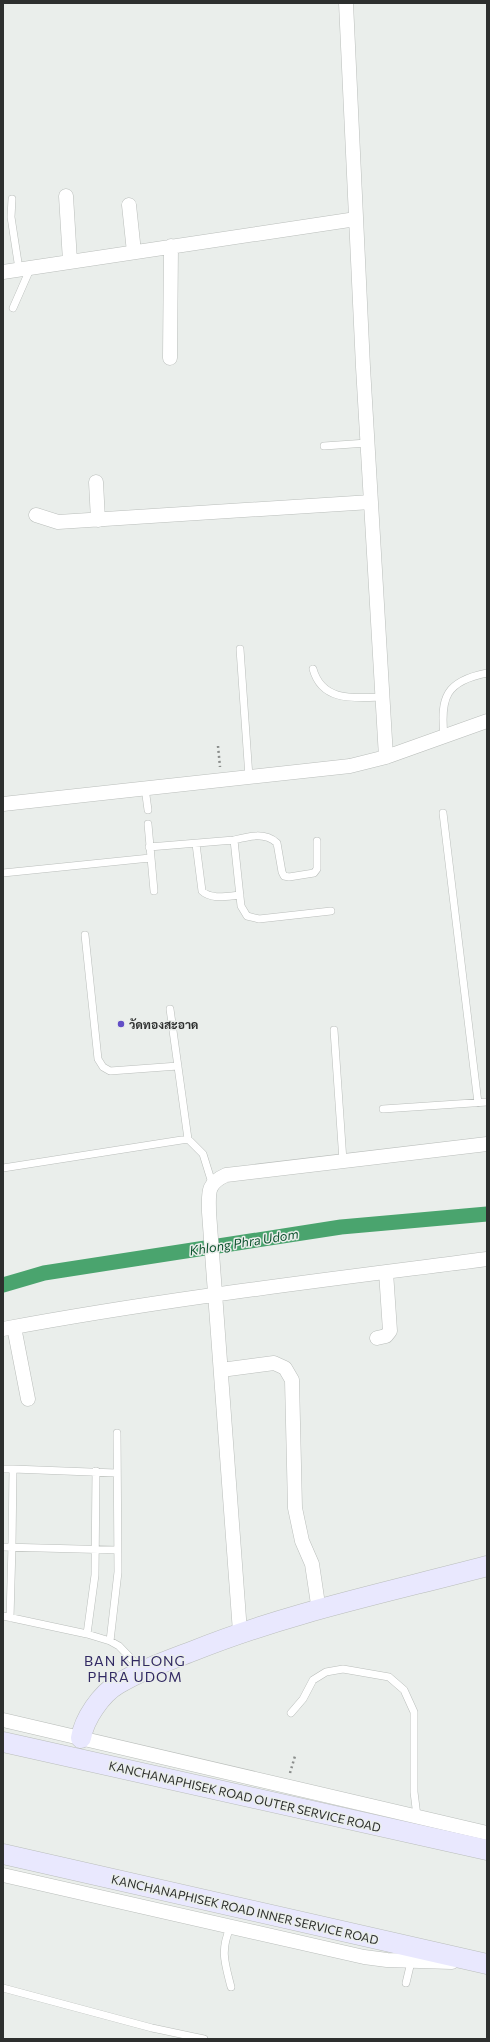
<svg xmlns="http://www.w3.org/2000/svg" width="490" height="2042" font-family="Commissioner,Sarabun,sans-serif">
  <rect width="100%" height="100%" fill="#eaeeeb"/>
  <g fill="none" stroke-linecap="round" stroke-linejoin="round">
    <path stroke="#4aa46e" stroke-width="15" d="M3 1285 44 1273 341 1227 487 1214"/>
    <g stroke="#babebb" stroke-width="8">
      <path id="lane" d="M12 199 11 217 19 269
        M13 308 31 267
        M324 446 367 443
        M240 649 249 777
        M313 669C322 702 354 698 382 697
        M444 736C440 697 446 681 487 673
        M145 788 148 810
        M443 813 478 1103
        M148 824 154 891
        M234 840C249 836 265 832 277 843L282 872 284 876 289 877 314 873 317 869V841
        M196 844 202 891C211 900 228 896 240 895
        M149 847 234 840 241 906 247 916 259 919 331 911
        M3 873 150 858
        M85 935 98 1059 103 1067 110 1071 178 1066
        M170 1009 188 1139
        M334 1030 343 1161
        M383 1109 487 1102
        M3 1168 188 1139 203 1154 212 1183
        M3 1469H13
        M3 1547 117 1550
        M3 1616 87 1634 110 1641 119 1646 141 1669
        M10 1618 12 1546 13 1469 116 1473
        M87 1634 95 1575 96 1471
        M110 1641 118 1572 117 1433
        M291 1713 303 1699 313 1680 326 1672 343 1669 389 1677 404 1690 414 1712V1792L417 1816
        M230 1928C220 1951 225 1963 231 1987
        M406 1983 411 1962
        M3 1988 152 2028 204 2039"/>
    </g>
    <g stroke="#babebb" stroke-width="15">
      <path id="street" d="M346 3 363 367 386 757
        M66 196 70 261
        M129 205 134 252
        M3 272 356 219
        M170 358 171 246
        M96 482 98 520
        M36 515 58 522 371 502
        M3 804 350 766 386 757 487 721
        M14 1327 28 1399
        M3 1329C163 1299 325 1280 487 1259
        M377 1338 386 1336 390 1331 386 1272
        M221 1370 274 1363 285 1368 292 1380 295 1508 302 1541 312 1564 319 1611
        M240 1632 209 1212C209 1193 206 1184 226 1175L487 1144
        M3 1720 487 1833
        M3 1875 364 1957 387 1960 452 1962"/>
    </g>
    <g stroke="#babebb" stroke-width="21">
      <path id="secondary" d="M81 1738C84 1719 101 1694 118 1684 141 1670 167 1661 193 1651 287 1613 389 1592 487 1566
        M3 1742 487 1850
        M3 1854 487 1964"/>
    </g>
    <path stroke="#8a8d8b" stroke-width="2.5" stroke-dasharray="2 3" stroke-linecap="butt" d="M218 746 220 767
      M290 1773 295 1756"/>
    <use href="#lane" stroke="#fff" stroke-width="7"/>
    <use href="#street" stroke="#fff" stroke-width="14"/>
    <use href="#secondary" stroke="#e9e8fe" stroke-width="20"/>
  </g>
  <circle fill="#624ec6" stroke="#eaeeeb" stroke-width="1.5" cx="121" cy="1024" r="4"/>
  <g text-anchor="middle" dominant-baseline="central" stroke-width="3" stroke-linejoin="round" paint-order="stroke">
    <g font-size="12" font-weight="bold" fill="#2d2f2e" stroke="#eaeeeb" text-anchor="start">
      <text x="129" y="1024">วัดทองสะอาด</text>
    </g>
    <g font-size="12" fill="#2d2f2e" stroke="#eaeeeb">
      <text transform="translate(245 1796) rotate(13)">KANCHANAPHISEK ROAD OUTER SERVICE ROAD</text>
      <text transform="translate(245 1909) rotate(13)">KANCHANAPHISEK ROAD INNER SERVICE ROAD</text>
    </g>
    <g font-size="13" font-style="italic" fill="#0e532f" stroke="#eaeeeb">
      <text transform="translate(244 1242) rotate(-9)">Khlong Phra Udom</text>
    </g>
    <g font-size="14" letter-spacing="1" fill="#312963" stroke="#eaeeeb">
      <text x="135" y="1660">BAN KHLONG<tspan x="135" dy="16">PHRA UDOM</tspan></text>
    </g>
  </g>
  <rect width="490" height="2042" fill="none" stroke="#2d2f2e" stroke-width="8"/>
</svg>
